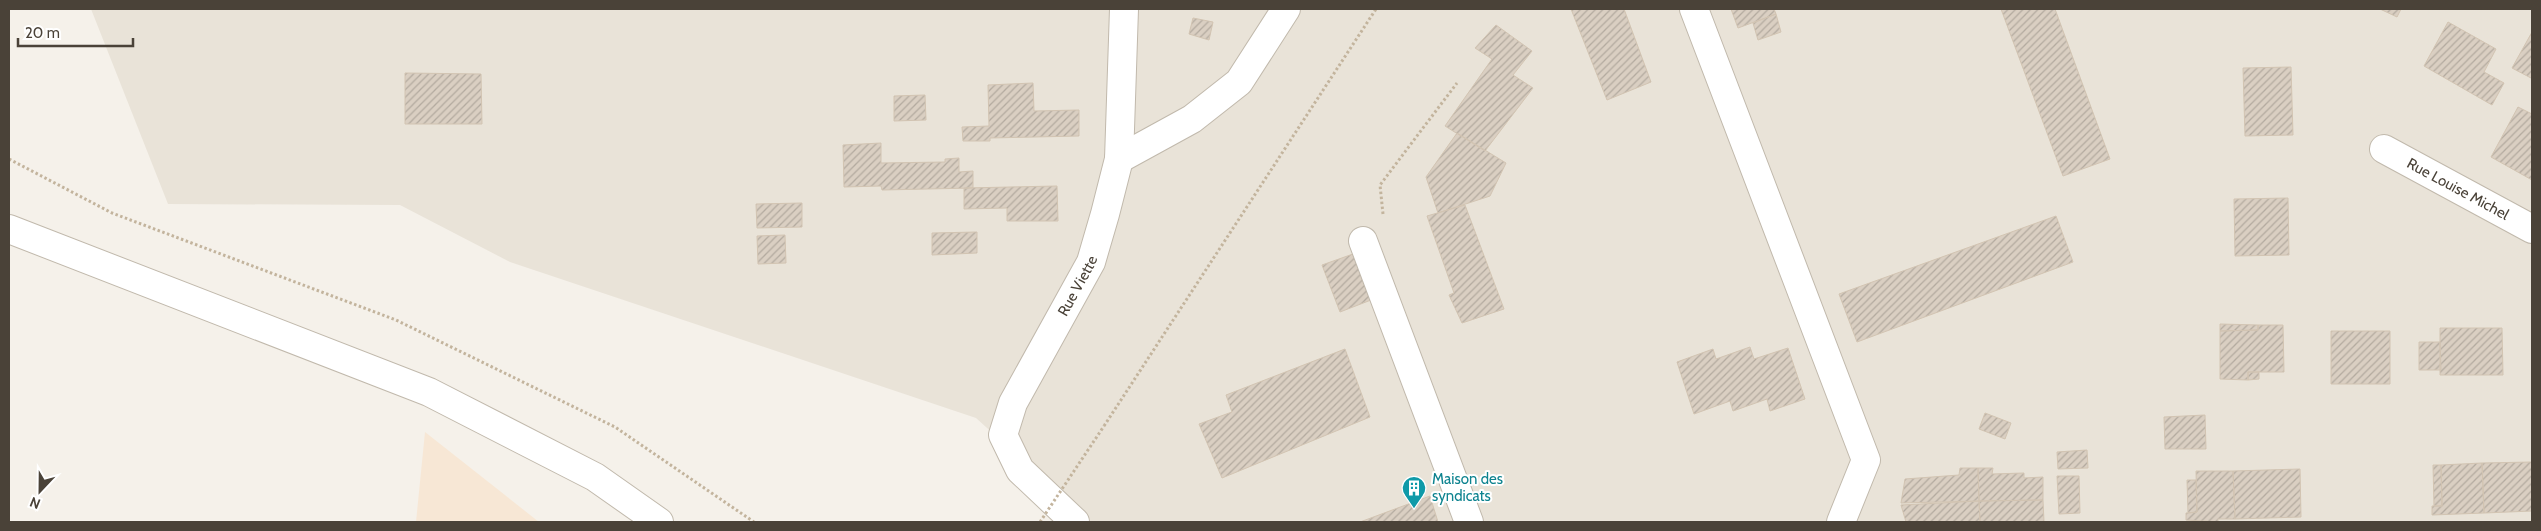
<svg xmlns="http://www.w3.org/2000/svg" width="2541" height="531" font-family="Cabin,sans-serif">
  <defs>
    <pattern id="building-hatch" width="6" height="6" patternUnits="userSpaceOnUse" patternTransform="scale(1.25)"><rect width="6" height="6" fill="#dacfc2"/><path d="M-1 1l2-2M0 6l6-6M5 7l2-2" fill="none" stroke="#b3aa9f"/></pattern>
  </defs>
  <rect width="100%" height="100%" fill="#f5f1ea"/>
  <path fill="#e9e3d8" d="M91 9H2532V522H1091L976 418 510 262 400 205 168 204Z"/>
  <path fill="#f7e7d5" d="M425 432 539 522H416Z"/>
  <path fill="url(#building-hatch)" stroke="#d2c4b2" d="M1571 9H1624L1651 82 1607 100Z
    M1731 9H1774L1776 14 1738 28Z
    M2001 9H2055L2110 159 2063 176Z
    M2380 9H2401L2397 17Z
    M1776 14 1781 32 1758 40 1753 23Z
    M1193 18 1213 22 1209 40 1189 34Z
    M2448 22 2496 49 2484 72 2504 83 2492 105 2424 66Z
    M1496 25 1532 51 1513 75 1533 88 1485 151 1445 126 1492 59 1475 48Z
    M2532 32V76L2531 78 2512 68Z
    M2291 67 2293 135 2245 136 2243 68Z
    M405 73 481 74 482 124H405Z
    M1033 83 1034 111 1079 110V136L990 138V141H963L962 127 989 126 988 85Z
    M925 95 926 120 894 121V96Z
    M2518 107 2532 114V180L2491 157Z
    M1457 133 1506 163 1490 196 1438 213 1426 177Z
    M881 143V163L945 162V159L959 158V172L973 171V188L882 190 881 186 844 187 843 145Z
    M1057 186 1058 221H1007V208L964 209V188Z
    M2288 198 2289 255 2235 256 2234 199Z
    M802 203V227L757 228 756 204Z
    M1465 205 1504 309 1462 323 1449 295 1454 293 1427 216Z
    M2056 216 2073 262 1857 342 1839 294Z
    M977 232V253L932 255V233Z
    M785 235 786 263 758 264 757 236Z
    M1353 254 1371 300 1340 312 1322 265Z
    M2220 324 2258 325V330L2220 331Z
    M2258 325H2283L2284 372H2248V380L2220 379V331L2258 330Z
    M2440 328H2502L2503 375H2440Z
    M2331 331H2390V384H2331Z
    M2419 342H2440L2441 370H2419Z
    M1750 347 1754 359 1788 348 1805 399 1770 411 1767 399 1733 411 1730 401 1694 414 1677 362 1713 349 1716 359Z
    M1345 349 1370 417 1222 478 1199 424 1232 412 1226 395Z
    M2248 372H2259V379L2248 380Z
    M1985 413 2011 423 2005 439 1979 429Z
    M2205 415 2206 449H2165L2164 417Z
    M2087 450 2088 468 2058 469 2057 452Z
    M2532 462V511L2484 513 2482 463Z
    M2482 463 2484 513 2432 515V506H2442L2441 465Z
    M2433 465H2441L2442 506H2434Z
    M1960 468H1978L1979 501 1901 503 1905 479 1959 475Z
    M1978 468H1993L1992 474 2024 473V478L2043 477V500L1979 501Z
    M2300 469 2301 517 2235 519 2233 471Z
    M2196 471H2233L2235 519H2218V522L2186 520V513L2197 512Z
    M2057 476H2079L2080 513 2059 514Z
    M2187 480H2196L2197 512 2188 513Z
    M1430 496 1438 522H1360Z
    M2043 500 2044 522H1980L1979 501Z
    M1979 501 1980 522H1906L1901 505Z"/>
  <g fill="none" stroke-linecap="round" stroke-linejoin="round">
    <g stroke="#c1b9ac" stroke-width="30">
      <g id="minor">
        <path d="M1694 9 1866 460 1841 522"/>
        <path id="s1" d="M2384 149 2532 229"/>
        <path d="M1119 159 1192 119 1239 82 1286 9"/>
        <path d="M9 229 429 392 595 477 659 522"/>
        <path d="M1363 241 1469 522"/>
        <path id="s2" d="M1075 522 1020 470 1003 435 1013 403 1091 262 1105 214 1119 159 1124 9"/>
      </g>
    </g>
    <path stroke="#c3b49d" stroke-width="3" stroke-dasharray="2.5 2.5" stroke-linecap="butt" d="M9 159 112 213 396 320 615 427 754 522
      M1383 214 1380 185 1457 83
      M1104 426 1376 9"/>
    <use href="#minor" stroke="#fff" stroke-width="28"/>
    <path stroke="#c3b49d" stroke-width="3" stroke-dasharray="2.5 2.5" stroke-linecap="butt" d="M1040 522 1104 426"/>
  </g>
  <defs>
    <g id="building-pin" transform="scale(1.25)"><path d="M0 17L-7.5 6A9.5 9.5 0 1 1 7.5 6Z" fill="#0f9aa8" stroke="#fff"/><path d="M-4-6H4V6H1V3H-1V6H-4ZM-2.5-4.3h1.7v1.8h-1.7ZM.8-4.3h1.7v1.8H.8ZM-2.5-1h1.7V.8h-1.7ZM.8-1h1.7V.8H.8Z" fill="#fff"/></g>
  </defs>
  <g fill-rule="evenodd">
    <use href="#building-pin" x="1414" y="488"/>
  </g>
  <g text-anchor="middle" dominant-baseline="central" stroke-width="4" stroke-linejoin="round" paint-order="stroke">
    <g font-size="15" fill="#4a4238" stroke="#fff">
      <text stroke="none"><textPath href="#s1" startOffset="84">Rue Louise Michel</textPath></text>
      <text stroke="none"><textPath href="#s2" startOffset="282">Rue Viette</textPath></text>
    </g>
    <g font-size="15" fill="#0d838f" stroke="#fff" text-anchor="start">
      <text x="1432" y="479">Maison des<tspan x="1432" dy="17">syndicats</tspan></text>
    </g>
  </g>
  <rect width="2541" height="531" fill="none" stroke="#4a4238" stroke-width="20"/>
  <g transform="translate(40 491) rotate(202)" stroke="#ffffff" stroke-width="4" paint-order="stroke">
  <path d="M0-4L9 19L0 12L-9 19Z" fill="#4a4238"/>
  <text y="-8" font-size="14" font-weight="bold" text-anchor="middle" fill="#4a4238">N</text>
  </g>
  <path d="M18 38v8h115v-8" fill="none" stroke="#4a4238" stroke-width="2.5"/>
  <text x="25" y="38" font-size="15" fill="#4a4238" stroke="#ffffff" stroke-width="4" paint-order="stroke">20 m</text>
</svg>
